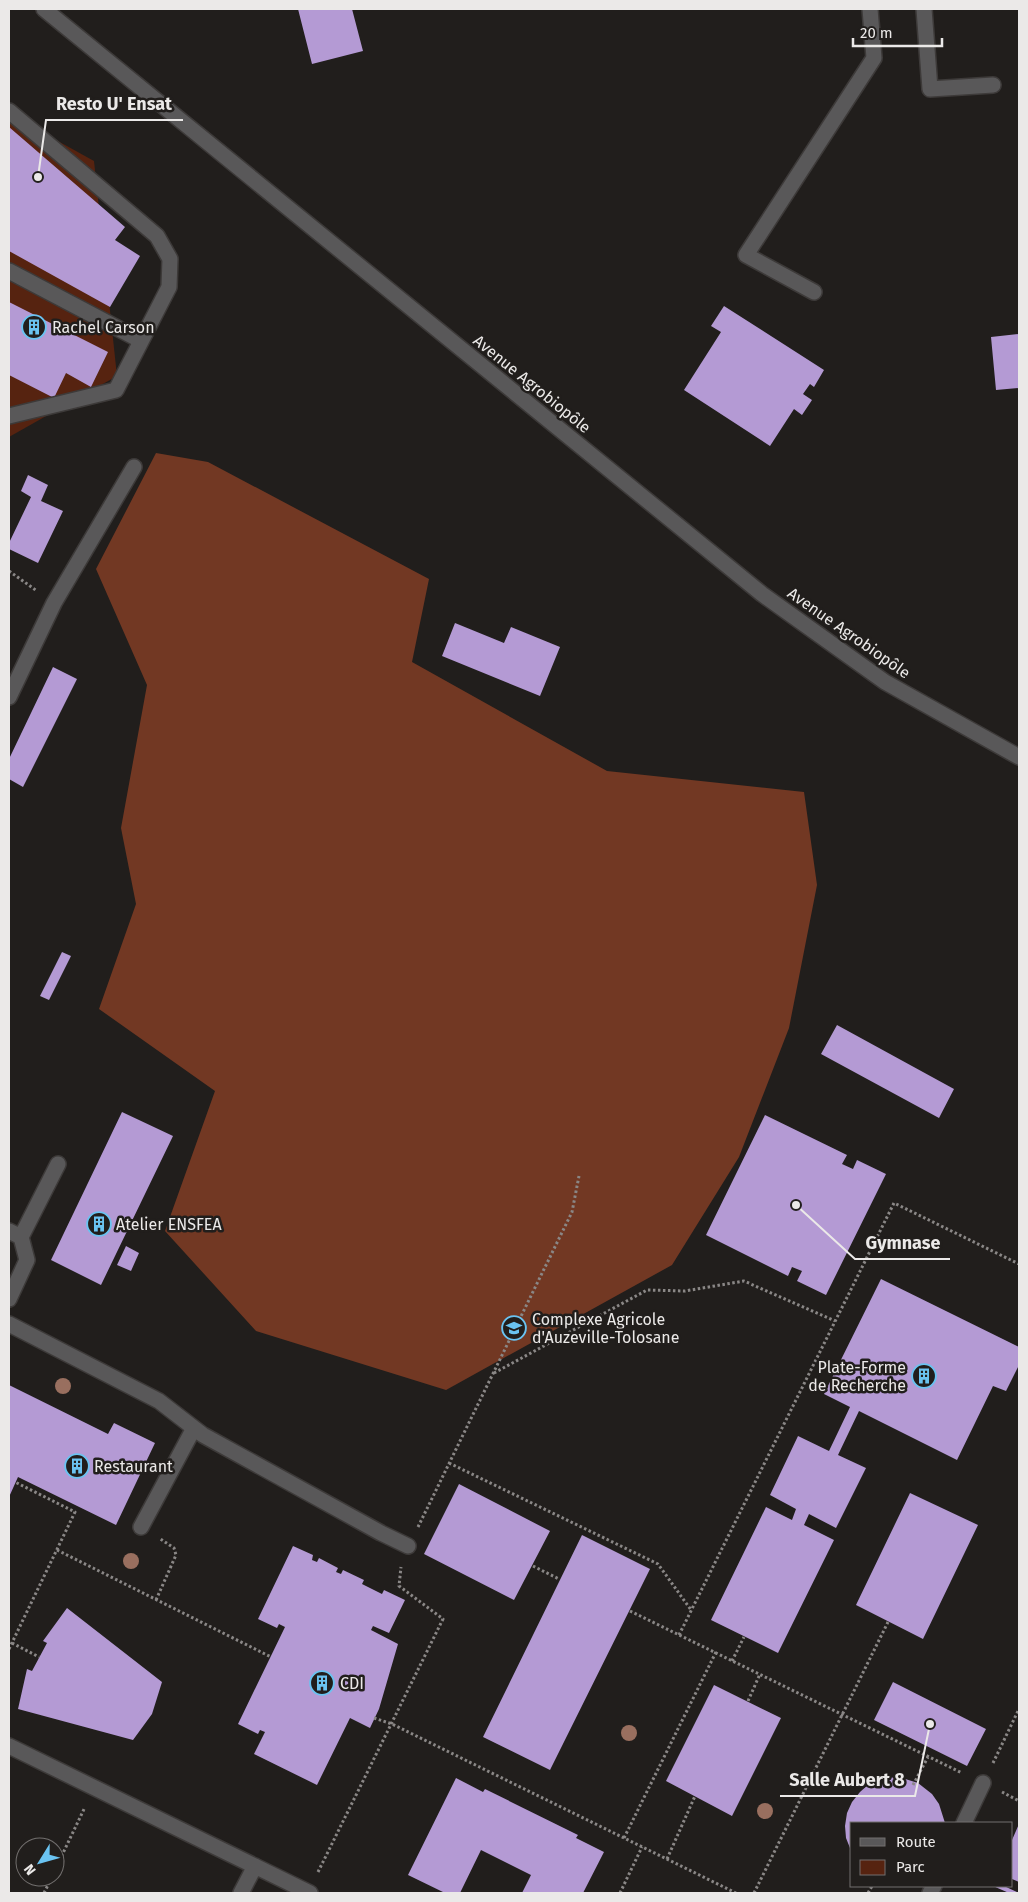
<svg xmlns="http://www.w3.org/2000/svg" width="1028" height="1902" font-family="'Fira Sans',sans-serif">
  <rect width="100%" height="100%" fill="#211e1c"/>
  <path fill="#562310" d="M9 114 94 161 117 376 9 437Z"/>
  <path fill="#723823" d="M156 453 208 462 429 579 412 662 607 771 804 792 817 885 789 1028 739 1157 672 1265 446 1390 256 1331 165 1231 215 1091 99 1009 136 904 121 828 147 685 96 569Z"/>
  <path fill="#b49ad4" d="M298 9H352L363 51 312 64Z
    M9 127 125 227 115 240 140 256 110 307 9 251Z
    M9 302 108 352 91 387 66 373 54 398 9 375Z
    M724 306 824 370 814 387 810 384 803 394 812 400 802 415 794 409 770 446 684 390 721 332 711 326Z
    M1019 334V388L996 390 991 337Z
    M28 475 48 485 41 501 63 511 38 563 9 549V543L31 497 21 491Z
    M455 623 504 643 511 627 560 647 540 696 442 656Z
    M53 667 77 679 23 787 9 779V759Z
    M62 952 71 956 49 1000 40 996Z
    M837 1025 954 1089 939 1118 821 1054Z
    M122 1112 173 1136 101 1285 51 1260Z
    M765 1115 847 1155 842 1164 853 1169 857 1160 886 1174 826 1295 797 1281 802 1271 792 1267 788 1276 706 1235Z
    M126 1246 139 1253 131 1271 117 1265Z
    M881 1279 1019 1347V1365L1006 1391 993 1386 957 1460 859 1411 838 1455 866 1468 836 1528 809 1514 804 1525 834 1540 778 1653 711 1620 766 1507 792 1520 796 1509 770 1495 798 1436 829 1451 850 1407 824 1394Z
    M9 1385 108 1434 114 1423 155 1443 116 1525 18 1477 9 1497Z
    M459 1484 550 1531 514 1600 424 1554Z
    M910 1493 978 1525 923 1639 856 1605Z
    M582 1535 650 1569 550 1770 483 1737Z
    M293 1546 313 1555 312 1560 317 1562 319 1558 338 1568 336 1572 341 1574 343 1570 364 1580 362 1584 382 1594 384 1590 405 1600 389 1633 373 1626 371 1630 398 1644 379 1709 370 1728 350 1718 317 1785 254 1754 265 1732 260 1730 258 1734 238 1724 285 1627 279 1624 277 1628 258 1619Z
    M67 1608 162 1682 152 1714 133 1740 18 1709 27 1669 32 1671 47 1643 43 1641Z
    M893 1682 986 1729 967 1766 874 1720Z
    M714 1685 781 1718 732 1816 666 1781Z
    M899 1777 918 1783 932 1794 939 1804 945 1823H852V1853L846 1838 845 1826 847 1813 852 1802 860 1792 869 1784 887 1778Z
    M456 1778 483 1792 485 1789 578 1835 576 1838 604 1852 583 1893H522L531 1875 481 1850 460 1893H445L408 1875Z
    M1019 1824V1882L1012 1879V1840Z
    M993 1886H1004L1019 1893H1009Z"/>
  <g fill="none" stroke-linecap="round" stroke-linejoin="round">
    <g stroke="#3d3a39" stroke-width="18">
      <path id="lane" d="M924 9 930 89 993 85
        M9 111 157 236 170 259 169 287 116 390 9 416
        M9 271 140 340
        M814 292 746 255 874 58 870 9
        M9 697 54 603 134 467
        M9 1231 21 1237 27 1260 9 1299
        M21 1237 58 1164
        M9 1324 159 1401 203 1435 381 1533 408 1546
        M141 1527 194 1428
        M9 1746 310 1893
        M964 1823 983 1783
        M241 1893 255 1866
        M930 1893 934 1886"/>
    </g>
    <g stroke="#3d3a39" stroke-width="18">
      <path id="street" d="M44 9 762 594 885 682 1019 757"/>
    </g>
    <path stroke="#8a8786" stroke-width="3" stroke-dasharray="2.5 2.5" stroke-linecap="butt" d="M9 571 37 591
      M494 1373 647 1290 685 1291 744 1281 835 1321
      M449 1463 658 1564 691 1610
      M418 1527 572 1212 579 1176
      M57 1550 271 1657
      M533 1566 559 1579
      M156 1600 176 1555 174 1548 159 1538
      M630 1611 962 1773
      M679 1635 894 1203 1019 1264
      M12 1643 39 1657
      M9 1649 75 1512 15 1482
      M732 1661 744 1637
      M748 1701 760 1674
      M374 1718 392 1724 736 1893
      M993 1763 1019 1709
      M913 1785 928 1757
      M1002 1792 1019 1801
      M624 1838 716 1652
      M667 1859 695 1796
      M55 1870 85 1807
      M318 1872 443 1619 399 1586 401 1567
      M44 1893 52 1877
      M620 1893 642 1847
      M754 1893 888 1622
      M868 1893 872 1886"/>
    <use href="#lane" stroke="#595859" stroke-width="15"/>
    <use href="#street" stroke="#595859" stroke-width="15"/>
  </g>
  <g fill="#996f5f">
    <circle cx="63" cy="1386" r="8"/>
    <circle cx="131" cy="1561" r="8"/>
    <circle cx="629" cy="1733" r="8"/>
    <circle cx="765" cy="1811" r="8"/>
  </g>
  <defs>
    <g id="building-ring" transform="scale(1.25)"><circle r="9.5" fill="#211e1c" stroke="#6ac3f1" stroke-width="1.5"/><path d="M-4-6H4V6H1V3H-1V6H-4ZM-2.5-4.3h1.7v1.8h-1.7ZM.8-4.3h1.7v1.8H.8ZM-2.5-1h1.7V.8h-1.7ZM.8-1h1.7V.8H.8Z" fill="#6ac3f1"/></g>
    <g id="university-ring" transform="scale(1.25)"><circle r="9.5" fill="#211e1c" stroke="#6ac3f1" stroke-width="1.5"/><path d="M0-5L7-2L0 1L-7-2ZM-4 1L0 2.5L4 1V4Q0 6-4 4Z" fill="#6ac3f1"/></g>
  </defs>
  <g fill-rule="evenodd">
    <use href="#building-ring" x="34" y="327"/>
    <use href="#building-ring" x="99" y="1224"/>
    <use href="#university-ring" x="514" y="1328"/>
    <use href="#building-ring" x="924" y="1376"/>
    <use href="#building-ring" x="77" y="1466"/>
    <use href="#building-ring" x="322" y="1683"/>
  </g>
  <g text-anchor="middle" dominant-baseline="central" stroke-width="5" stroke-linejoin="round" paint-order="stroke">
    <g font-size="16" fill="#ebe9e8" stroke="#211e1c" text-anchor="start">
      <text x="52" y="327">Rachel Carson</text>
      <text x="116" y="1224">Atelier ENSFEA</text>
      <text x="532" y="1319">Complexe Agricole<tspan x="532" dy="18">d'Auzeville-Tolosane</tspan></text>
      <text x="906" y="1367" text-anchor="end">Plate-Forme<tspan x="906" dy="18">de Recherche</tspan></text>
      <text x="94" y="1466">Restaurant</text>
      <text x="340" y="1683">CDI</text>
    </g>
    <g font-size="16" fill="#ebe9e8" stroke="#211e1c">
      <text transform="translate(532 384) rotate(39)">Avenue Agrobiopôle</text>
      <text transform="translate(849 633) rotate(35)">Avenue Agrobiopôle</text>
    </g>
  </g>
  <path fill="none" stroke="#ebe9e8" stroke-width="2" d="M38 177L46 120H183M796 1205L855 1259H950M930 1724L915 1796H780"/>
  <g fill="#ebe9e8" stroke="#211e1c" stroke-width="2">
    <circle cx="38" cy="177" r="5"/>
    <circle cx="796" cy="1205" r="5"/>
    <circle cx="930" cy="1724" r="5"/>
  </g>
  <g font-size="18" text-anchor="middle" font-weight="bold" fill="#ebe9e8" stroke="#211e1c" stroke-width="5" stroke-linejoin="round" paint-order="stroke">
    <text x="114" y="110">Resto U' Ensat</text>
    <text x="903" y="1249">Gymnase</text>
    <text x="847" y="1786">Salle Aubert 8</text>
  </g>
  <rect width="1028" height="1902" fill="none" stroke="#ebe9e8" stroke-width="20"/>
  <rect x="850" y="1822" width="162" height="65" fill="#211e1c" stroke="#726f6e"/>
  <rect x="860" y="1838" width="25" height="8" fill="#595859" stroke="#726f6e"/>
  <text x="896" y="1847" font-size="15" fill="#ebe9e8">Route</text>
  <rect x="860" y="1860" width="25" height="15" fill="#562310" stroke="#726f6e"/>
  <text x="896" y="1872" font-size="15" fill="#ebe9e8">Parc</text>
  <g transform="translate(40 1862) rotate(233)"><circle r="24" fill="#211e1c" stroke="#726f6e"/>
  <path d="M0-4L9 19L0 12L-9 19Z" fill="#6ac3f1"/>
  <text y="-8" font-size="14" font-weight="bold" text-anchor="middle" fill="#ebe9e8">N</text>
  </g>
  <path d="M853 38v8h89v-8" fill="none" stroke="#ebe9e8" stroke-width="2.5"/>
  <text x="860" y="38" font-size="15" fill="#ebe9e8" stroke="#211e1c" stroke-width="4" paint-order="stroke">20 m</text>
</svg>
